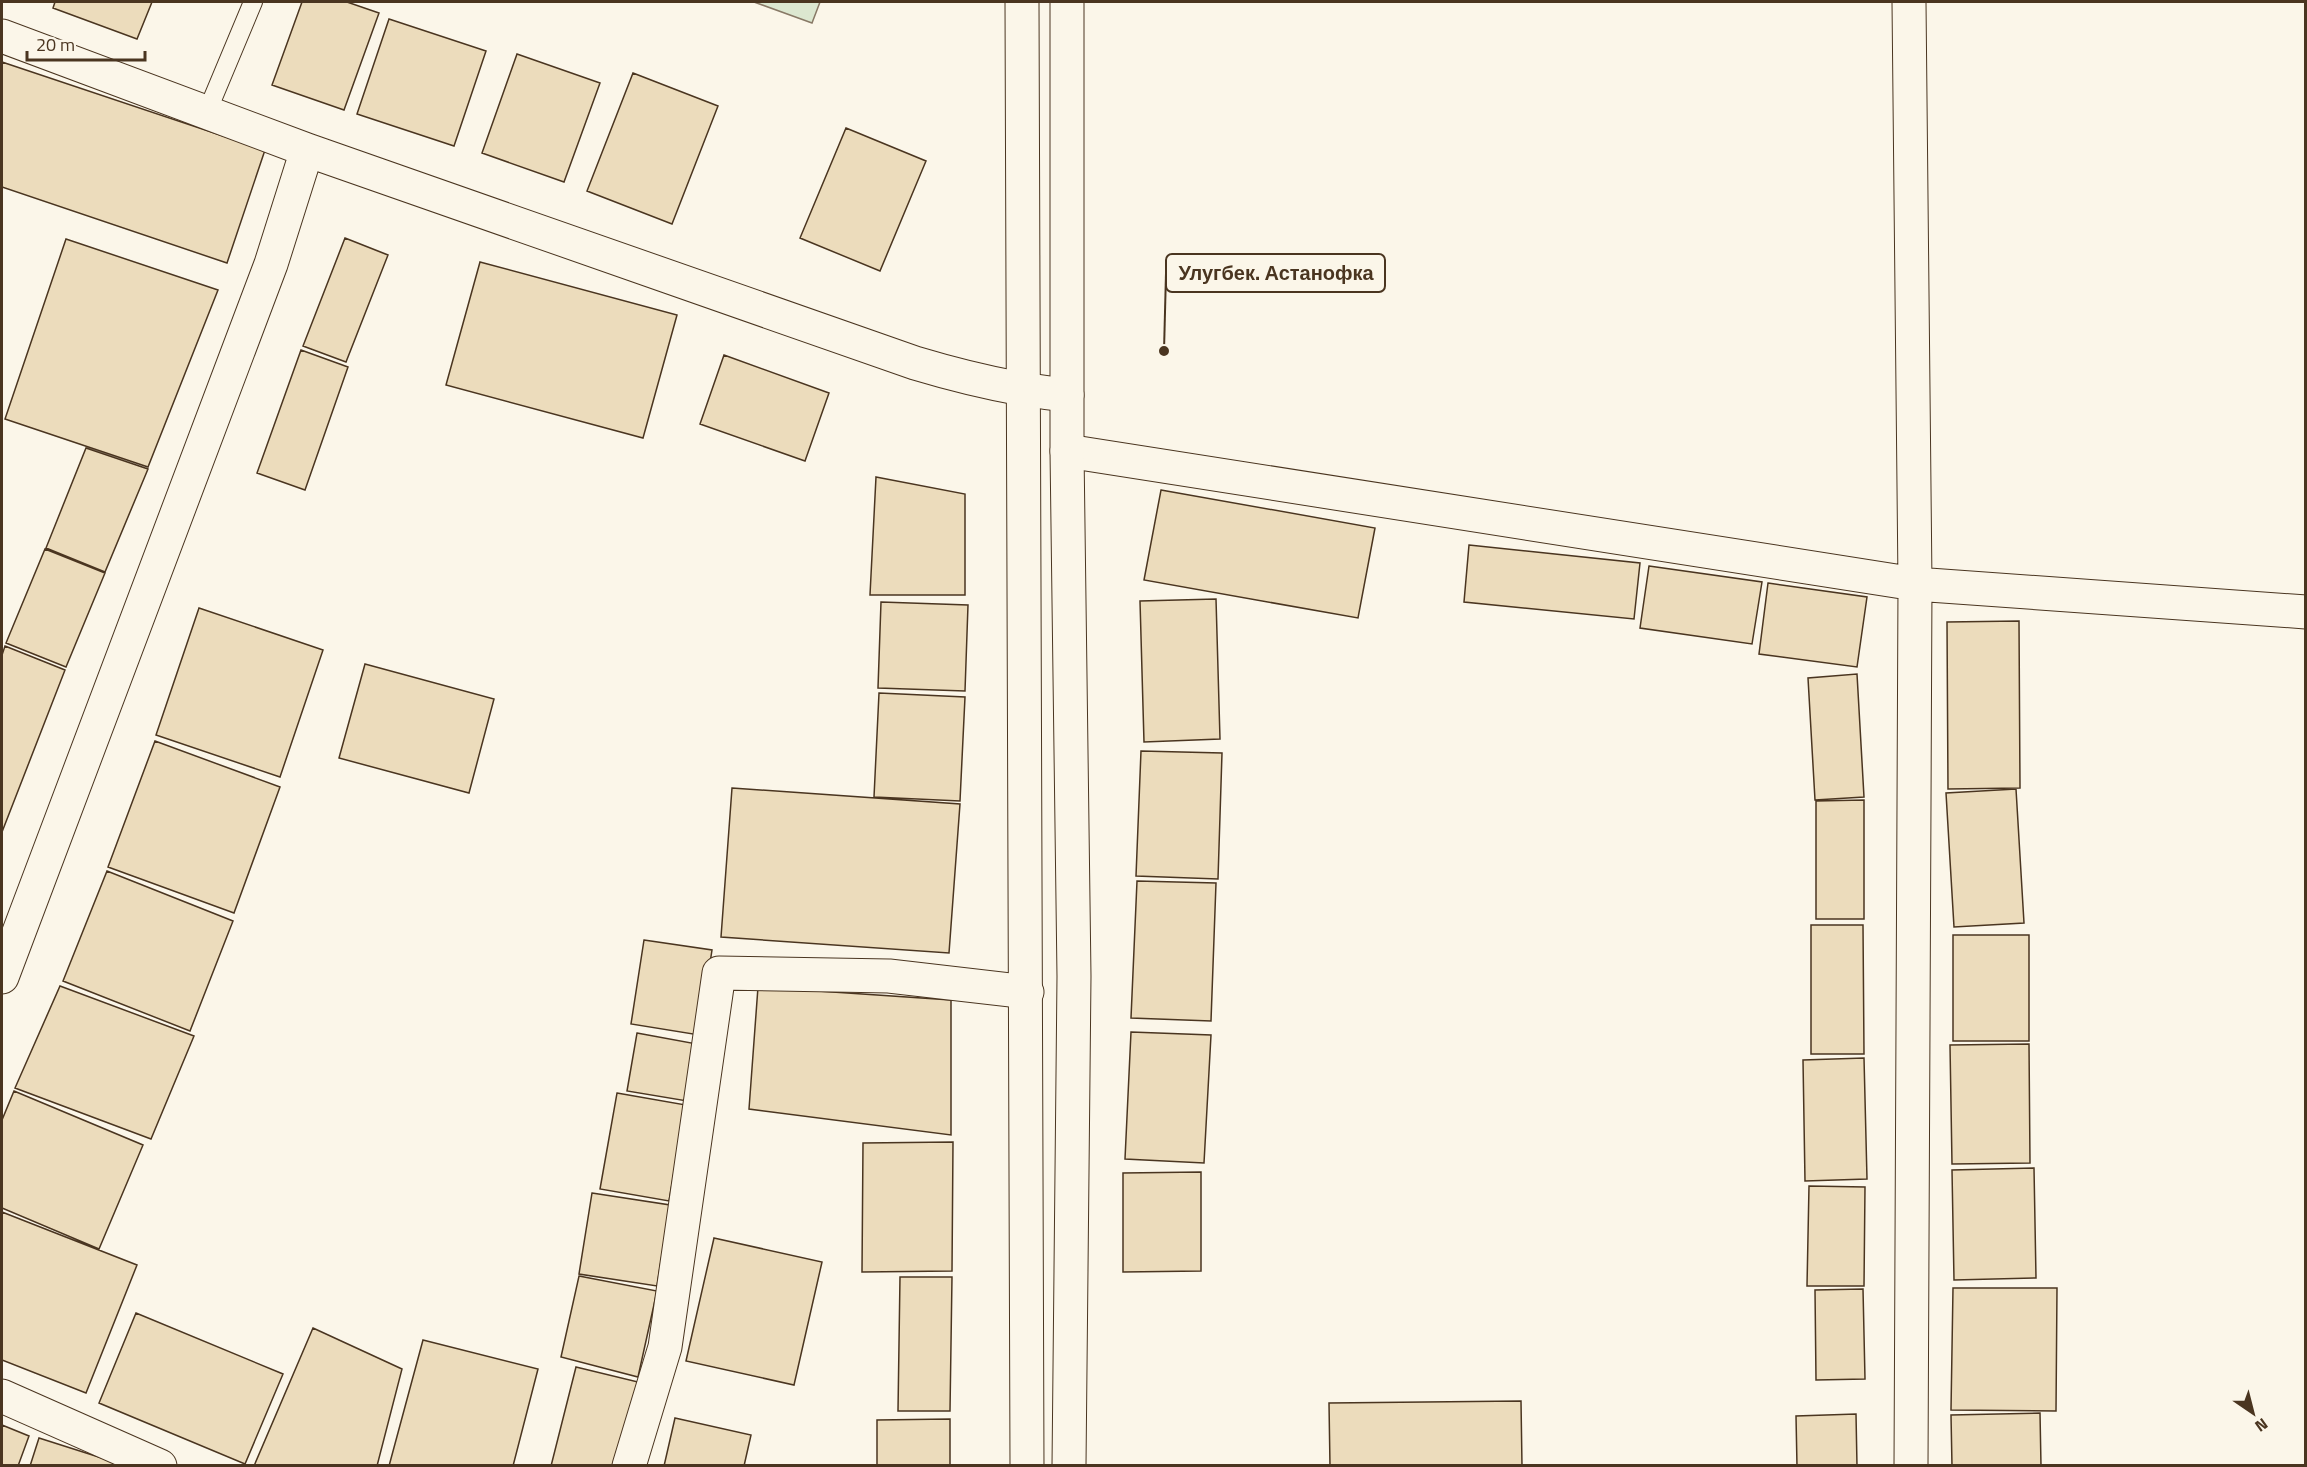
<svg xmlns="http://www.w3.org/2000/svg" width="2307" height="1467" font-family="'Titillium Web',sans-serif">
  <rect width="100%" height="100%" fill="#fbf6e9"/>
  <path fill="#dce7d0" stroke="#887966" stroke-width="1.5" d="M754 2H820L812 23Z"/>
  <path fill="#ecdcbc" stroke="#4a3520" stroke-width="1.5" d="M55 2H152L137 39 53 8Z
    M302 2H347L379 13 344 110 272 85Z
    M389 19 486 51 454 146 357 114Z
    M517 54 600 83 564 182 482 153Z
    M2 62 265 150 227 263 2 187Z
    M633 73 718 106 672 224 587 191Z
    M846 128 926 161 880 271 800 238Z
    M345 238 388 255 346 362 303 346Z
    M66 239 218 290 148 467 5 419Z
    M480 262 677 315 643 438 446 385Z
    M301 350 348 367 305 490 257 473Z
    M724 355 829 393 805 461 700 424Z
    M86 448 148 469 105 572 46 548Z
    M876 477 965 494V595H870Z
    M1161 490 1375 528 1358 618 1144 580Z
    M1469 545 1640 563 1634 619 1464 602Z
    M45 549 105 573 66 667 6 643Z
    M1649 566 1762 582 1752 644 1640 628Z
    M1768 583 1867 597 1857 667 1759 654Z
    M1216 599 1220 739 1144 742 1140 601Z
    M881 602 968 605 965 691 878 688Z
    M199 608 323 650 280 777 156 735Z
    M2019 621 2020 788 1948 789 1947 622Z
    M5 646 65 670 2 832V655Z
    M365 664 494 699 469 793 339 758Z
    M1857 674 1864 797 1815 800 1808 678Z
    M879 693 965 697 960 801 874 797Z
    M155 741 280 787 234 913 108 867Z
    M1141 751 1222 753 1218 879 1136 876Z
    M732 788 960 804 949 953 721 937Z
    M2016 789 2024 923 1954 927 1946 793Z
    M1864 800V919H1816V801Z
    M107 871 233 921 190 1031 63 981Z
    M1137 881 1216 883 1211 1021 1131 1018Z
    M1811 925H1863L1864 1054H1811Z
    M1953 935H2029V1041H1953Z
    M644 940 712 950 699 1035 631 1024Z
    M60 986 194 1036 151 1139 15 1088Z
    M758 987 951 1000V1135L749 1109Z
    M1131 1032 1211 1035 1204 1163 1125 1159Z
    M637 1033 697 1044 687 1101 627 1091Z
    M2029 1044 2030 1163 1952 1164 1950 1045Z
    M1864 1058 1867 1179 1805 1181 1803 1060Z
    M14 1091 143 1145 99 1249 2 1208V1120Z
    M617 1093 686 1105 669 1201 600 1189Z
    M953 1142 952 1271 862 1272 863 1143Z
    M2034 1168 2036 1278 1954 1280 1952 1170Z
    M1201 1172V1271L1123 1272V1173Z
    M1809 1186 1865 1187 1864 1286H1807Z
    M592 1193 670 1205 657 1286 579 1274Z
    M2 1212 137 1265 86 1393 2 1360Z
    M714 1238 822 1262 794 1385 686 1361Z
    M579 1276 657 1291 638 1377 561 1357Z
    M900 1277H952L950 1411H898Z
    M1953 1288H2057L2056 1411 1951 1410Z
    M1863 1289 1865 1379 1816 1380 1815 1290Z
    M136 1313 283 1374 245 1464 99 1403Z
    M313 1328 402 1369 377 1466H254Z
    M423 1340 538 1369 513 1466H389Z
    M576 1367 638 1382 617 1466H551Z
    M1521 1401 1522 1466H1330L1329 1403Z
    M2040 1413 2041 1466H1952L1951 1415Z
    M1856 1414 1857 1466H1797L1796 1416Z
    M675 1418 751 1435 744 1466H664Z
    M950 1419V1466H877V1420Z
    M2 1425 29 1436 18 1466H2Z
    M39 1438 127 1466H30Z"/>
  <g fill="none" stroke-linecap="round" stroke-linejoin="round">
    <g stroke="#4a3520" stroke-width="20">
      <path id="service" d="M207 112 253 2"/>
    </g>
    <g stroke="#4a3520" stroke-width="35">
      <path id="minor" d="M1909 2 1915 584 1911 1466
        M2 36 307 150 915 363C965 378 1014 390 1067 395
        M1067 451 1915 584 2306 612
        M2 977 271 264 307 150
        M2 1396 160 1466
        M629 1466 665 1347 719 973 889 976 1027 992"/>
    </g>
    <g stroke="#4a3520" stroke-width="35">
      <path id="primary" d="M1022 2 1027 1466
        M1067 2V451L1074 976 1069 1466"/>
    </g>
    <use href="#service" stroke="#fbf6e9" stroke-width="18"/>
    <use href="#minor" stroke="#fbf6e9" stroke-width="33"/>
    <use href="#primary" stroke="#fbf6e9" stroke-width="33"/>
  </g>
  <path fill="none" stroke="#4a3520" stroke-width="2" d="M1164 351L1166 273"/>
  <circle fill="#4a3520" stroke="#fbf6e9" stroke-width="2" cx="1164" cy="351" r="6"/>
  <rect fill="#fbf6e9" stroke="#4a3520" stroke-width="2" x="1166" y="254" width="219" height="38" rx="6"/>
  <g font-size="20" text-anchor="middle" font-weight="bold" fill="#4a3520">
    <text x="1276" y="280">Улугбек. Астанофка</text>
  </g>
  <rect width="2307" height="1467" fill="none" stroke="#4a3520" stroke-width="6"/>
  <g transform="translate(2253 1413) rotate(145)" stroke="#fbf6e9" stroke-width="4.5" paint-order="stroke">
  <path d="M0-4.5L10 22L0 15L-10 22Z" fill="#4a3520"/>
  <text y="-9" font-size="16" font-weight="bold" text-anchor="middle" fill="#4a3520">N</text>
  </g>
  <path d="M27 51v9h118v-9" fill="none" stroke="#4a3520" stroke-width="3"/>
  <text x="36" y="51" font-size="18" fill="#4a3520" stroke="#fbf6e9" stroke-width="4.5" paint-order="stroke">20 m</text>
</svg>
